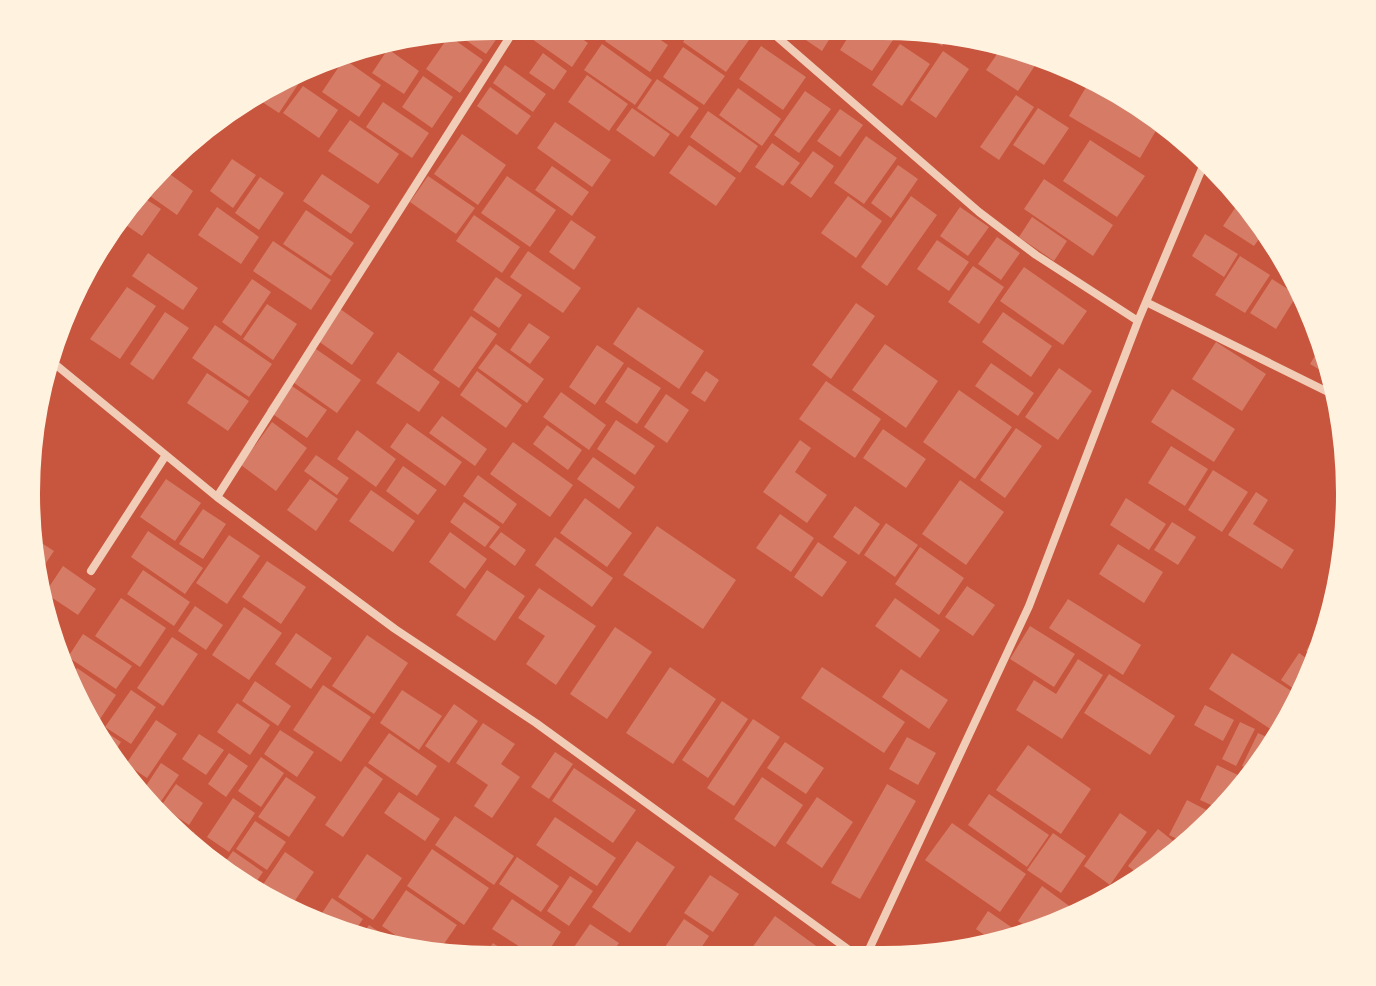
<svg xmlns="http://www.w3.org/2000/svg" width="1376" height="986" font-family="'Noto Sans',sans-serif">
  <rect width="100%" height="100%" fill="#c8553d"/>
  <path fill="#d67c66" d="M493 24H507L486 54 451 30Z
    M537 25H563L588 43 572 67 529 37Z
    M574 26H604L595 40Z
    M615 26 642 27 668 45 650 72 605 41Z
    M692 28 732 29 749 40 726 72 683 42Z
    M800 30H835L822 51 797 34Z
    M852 31 893 32 897 34 872 71 840 50Z
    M921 32 951 33 942 46Z
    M449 36 483 60 460 93 426 69Z
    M602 44 652 80 635 105 584 70Z
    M900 44 930 64 902 106 872 85Z
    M1004 44 1038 61 1018 91 986 70Z
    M761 46 806 77 783 110 739 79Z
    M683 47 725 76 704 105 663 77Z
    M388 49 419 71 404 94 372 73Z
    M943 51 969 69 936 118 910 100Z
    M543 53 567 71 554 90 529 73Z
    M344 59 381 85 359 117 322 92Z
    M505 65 546 94 533 112 493 83Z
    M294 75 301 80 279 113 256 98 261 90Z
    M587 75 628 104 609 131 568 102Z
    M423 76 453 97 432 128 402 107Z
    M1092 77 1118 87 1161 122 1140 158 1069 116Z
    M657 79 699 108 678 137 637 108Z
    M303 86 338 110 319 138 283 113Z
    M490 87 531 116 517 135 477 106Z
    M738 88 781 119 762 146 719 115Z
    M805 91 831 109 799 153 774 135Z
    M1016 95 1034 107 999 160 980 147Z
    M383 102 429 133 412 158 366 127Z
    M632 108 670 134 654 157 616 130Z
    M1038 108 1069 128 1044 165 1013 145Z
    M840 109 863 125 840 157 817 141Z
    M708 111 758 146 740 173 690 137Z
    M350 120 399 154 378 184 328 151Z
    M555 122 611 160 592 187 537 148Z
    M462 134 506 165 478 205 434 174Z
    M866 136 897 158 864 204 834 183Z
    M1090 140 1145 176 1117 217 1063 181Z
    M772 143 800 163 783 186 755 167Z
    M689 145 736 178 716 206 669 173Z
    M813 151 834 166 811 198 790 183Z
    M232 159 256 175 233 208 210 191Z
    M898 165 918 179 891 218 871 203Z
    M161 166 148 187 142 183 148 177Z
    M552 166 589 192 572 216 535 190Z
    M167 172 193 191 177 215 150 196Z
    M322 174 370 206 351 234 303 201Z
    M428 176 475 208 456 234 410 202Z
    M507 176 556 210 530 247 481 213Z
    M260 177 284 193 259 230 235 213Z
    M1044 179 1113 225 1093 256 1024 209Z
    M138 194 161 209 142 236 120 221Z
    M848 196 882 221 856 258 821 233Z
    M911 196 937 215 887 286 861 267Z
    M1243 196 1264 232 1254 246 1223 226Z
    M217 207 259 237 241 264 198 235Z
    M960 207 989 227 968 256 940 236Z
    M306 210 354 243 331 276 283 244Z
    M474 215 520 247 502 273 456 241Z
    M1032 217 1067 241 1054 261 1019 237Z
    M571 220 596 237 574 270 549 252Z
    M108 232 111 234 90 266 87 264Z
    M1205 234 1238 254 1224 277 1192 256Z
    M997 237 1020 253 1001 280 978 264Z
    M937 240 969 262 949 291 917 269Z
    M273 241 331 280 311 310 253 271Z
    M528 251 581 288 563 313 510 277Z
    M148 253 198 288 183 310 132 276Z
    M1240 256 1270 275 1245 313 1215 295Z
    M973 266 1004 287 979 324 948 302Z
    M85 267 93 273 64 315 72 286Z
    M1024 267 1087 311 1063 345 1000 301Z
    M496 277 522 295 499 328 473 310Z
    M252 279 271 292 241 336 222 322Z
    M1272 279 1297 295 1276 329 1250 313Z
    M127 287 156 306 120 359 90 339Z
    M856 303 875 316 831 379 812 365Z
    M267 304 297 324 273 360 243 339Z
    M336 306 374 333 352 365 314 338Z
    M638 307 704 351 679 389 613 344Z
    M165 312 189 328 153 380 130 364Z
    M1003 312 1052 346 1031 377 982 342Z
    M471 316 497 334 459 388 433 370Z
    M529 323 550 337 530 364 510 350Z
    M215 325 272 364 249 397 192 358Z
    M1325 339 1327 343 1332 377 1310 364Z
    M1216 342 1266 374 1242 411 1192 379Z
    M496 344 544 379 527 403 478 368Z
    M885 344 938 381 906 428 852 390Z
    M597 345 624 363 595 405 569 387Z
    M313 347 361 380 337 413 290 380Z
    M398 352 440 382 419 412 376 383Z
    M991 363 1034 393 1018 416 975 386Z
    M628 367 661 388 637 424 605 402Z
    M1059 368 1092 391 1058 440 1025 417Z
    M477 371 522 405 506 428 460 395Z
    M706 371 719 380 705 402 691 393Z
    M207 373 249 401 228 431 187 403Z
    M826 381 881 419 855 458 799 419Z
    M286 382 327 410 307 438 267 410Z
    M1172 389 1235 429 1214 462 1151 422Z
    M959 390 1012 427 975 479 923 442Z
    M561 392 606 425 589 450 543 417Z
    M666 394 689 410 667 443 644 427Z
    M442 416 487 449 475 466 429 433Z
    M616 420 655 446 635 475 597 449Z
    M272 422 307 448 276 491 241 465Z
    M407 423 462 462 445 486 390 447Z
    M547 425 582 450 568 470 533 444Z
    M1016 428 1042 446 1005 498 980 480Z
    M883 429 926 459 906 488 863 458Z
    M357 430 396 459 376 487 337 459Z
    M800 440 811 448 795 472 827 495 807 523 763 492Z
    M513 442 573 485 550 517 490 474Z
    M1171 446 1208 469 1185 506 1148 483Z
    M316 455 349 478 337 495 304 471Z
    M593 457 635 487 619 509 577 479Z
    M403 466 437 490 418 515 386 491Z
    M1213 470 1248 492 1222 532 1188 510Z
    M478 475 517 504 503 524 463 496Z
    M166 479 201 503 175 541 140 517Z
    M310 479 338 499 316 531 287 510Z
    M960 480 1004 512 966 565 922 534Z
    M371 490 415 521 393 552 349 521Z
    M1256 492 1268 500 1253 524 1294 550 1282 569 1228 535Z
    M585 498 632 533 607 567 560 533Z
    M1126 498 1166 524 1149 550 1110 525Z
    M464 502 500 527 485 547 450 522Z
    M855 506 880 524 859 555 833 537Z
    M203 509 226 524 203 559 179 544Z
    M780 514 814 538 791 572 756 548Z
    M1172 522 1196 537 1178 565 1154 550Z
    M886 523 918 545 895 577 864 555Z
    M657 526 736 580 703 629 623 575Z
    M148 531 203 568 185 594 131 557Z
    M450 532 487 559 465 589 429 562Z
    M501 532 526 550 515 566 489 547Z
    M229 535 260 556 227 604 196 583Z
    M555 537 613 578 592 607 535 565Z
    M40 542 54 551 35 579 29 558Z
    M818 542 847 562 822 597 794 577Z
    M1118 544 1163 572 1144 603 1099 574Z
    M920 547 964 578 939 615 895 584Z
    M267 561 306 587 281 624 242 597Z
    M63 566 96 589 78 615 45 593Z
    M143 570 190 602 174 626 127 594Z
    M487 570 525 596 495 641 456 615Z
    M967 586 995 605 973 636 945 617Z
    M539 588 596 626 556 685 526 664 545 636 518 618Z
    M121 598 166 628 140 667 95 636Z
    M895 598 940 630 920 658 875 626Z
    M1068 599 1141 645 1123 675 1049 628Z
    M195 606 223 625 206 650 178 631Z
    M244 607 282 633 249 680 212 655Z
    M1324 620H1325L1315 656 1306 651Z
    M1030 626 1075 654 1054 687 1010 659Z
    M615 627 652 652 607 719 570 694Z
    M296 633 332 658 311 689 275 664Z
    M83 634 132 666 116 689 68 657Z
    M367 635 408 663 374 714 332 686Z
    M172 637 198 654 163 706 137 688Z
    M1232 653 1304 699 1278 734 1209 689Z
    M1299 653 1313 663 1304 696 1281 680Z
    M1078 659 1103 675 1062 739 1016 710 1034 680 1056 694Z
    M670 667 716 699 673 764 626 733Z
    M822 667 905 722 884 753 801 698Z
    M77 668 116 695 96 725 66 683Z
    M901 669 948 700 929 729 882 697Z
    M1109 674 1175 716 1150 755 1084 713Z
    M255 681 291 706 278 726 242 701Z
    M323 685 371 717 341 762 293 730Z
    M131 690 156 707 131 744 105 727Z
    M402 690 442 716 419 750 380 723Z
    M722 701 748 719 708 778 682 760Z
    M237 703 270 725 250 755 217 732Z
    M454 704 478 721 449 763 425 746Z
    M1205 705 1234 720 1223 741 1194 725Z
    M753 719 780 737 734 806 707 788Z
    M156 720 177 734 147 778 126 764Z
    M1240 722 1255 729 1236 766 1222 759Z
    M483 723 515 744 501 764 520 777 492 818 474 806 488 785 456 763Z
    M103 730 121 742 112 756 99 735Z
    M280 730 314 752 297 777 264 754Z
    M389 733 437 766 417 796 368 763Z
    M1258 733 1273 740 1250 770 1242 766Z
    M199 734 224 750 206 775 182 759Z
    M907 737 936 753 918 785 889 769Z
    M785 742 824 768 806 794 767 768Z
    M1028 745 1091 789 1061 834 996 790Z
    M555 752 573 764 549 799 531 787Z
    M229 753 248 766 226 797 208 784Z
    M261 757 284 773 261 807 238 791Z
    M161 763 179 775 157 807 140 795Z
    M1217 765 1244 778 1220 809 1200 800Z
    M365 766 383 779 343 837 325 825Z
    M574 768 636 810 613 843 552 801Z
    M286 777 316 797 289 837 258 817Z
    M762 777 803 805 775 847 734 819Z
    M176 784 203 803 189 825 161 806Z
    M887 784 916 801 860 899 831 883Z
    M399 792 440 819 425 841 384 813Z
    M989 794 1049 835 1027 867 968 825Z
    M817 797 853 822 822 868 786 843Z
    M233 798 255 813 229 852 207 837Z
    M1187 800 1216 815 1191 846 1169 835Z
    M1120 813 1147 832 1110 885 1084 866Z
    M455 816 514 856 494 885 435 845Z
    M555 817 616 858 597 886 536 845Z
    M255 821 286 842 267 870 236 849Z
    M952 823 1026 874 1000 912 925 860Z
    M182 825 195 833 190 840 178 831Z
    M1158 829 1177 844 1159 866 1142 877 1128 866Z
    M1053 833 1086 856 1061 893 1027 870Z
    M637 841 675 867 630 933 592 907Z
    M432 849 489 888 464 925 407 886Z
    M233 851 263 872 252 888 223 865Z
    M285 852 314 872 286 914 258 892Z
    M367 854 402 878 373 920 338 897Z
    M517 857 559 886 541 912 499 884Z
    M710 875 739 894 713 932 684 913Z
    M570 876 593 891 569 926 547 911Z
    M1042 886 1072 908 1058 927 1036 933 1018 921Z
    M406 890 457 925 437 954 414 948 382 926Z
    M332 898 363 919 354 932 316 922Z
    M512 899 561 932 542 961 492 929Z
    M988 911 1024 936 997 944 976 929Z
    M775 916 834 959H750L746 956Z
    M684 919 709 936 693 960H656Z
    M590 924 619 943 607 960H565Z
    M369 925 394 942V943L363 934Z
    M493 943 519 961H481Z"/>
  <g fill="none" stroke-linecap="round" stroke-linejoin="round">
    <path stroke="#f1ccb7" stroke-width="8" d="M768 29 979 212 1036 255 1138 321
      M1146 302 1334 395
      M50 360 217 497 395 629 536 723 860 958
      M217 497 518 24
      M91 571 166 455
      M865 958 1029 606 1138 321 1206 159"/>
  </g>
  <path d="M0 0H1376V986H0ZM493 38H883A455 455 0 0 1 1338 493V493A455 455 0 0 1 883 948H493A455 455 0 0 1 38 493V493A455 455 0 0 1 493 38Z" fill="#fff3e0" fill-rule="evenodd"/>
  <path fill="none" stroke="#fff3e0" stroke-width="4" d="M493 38H883A455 455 0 0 1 1338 493V493A455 455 0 0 1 883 948H493A455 455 0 0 1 38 493V493A455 455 0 0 1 493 38Z"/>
</svg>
